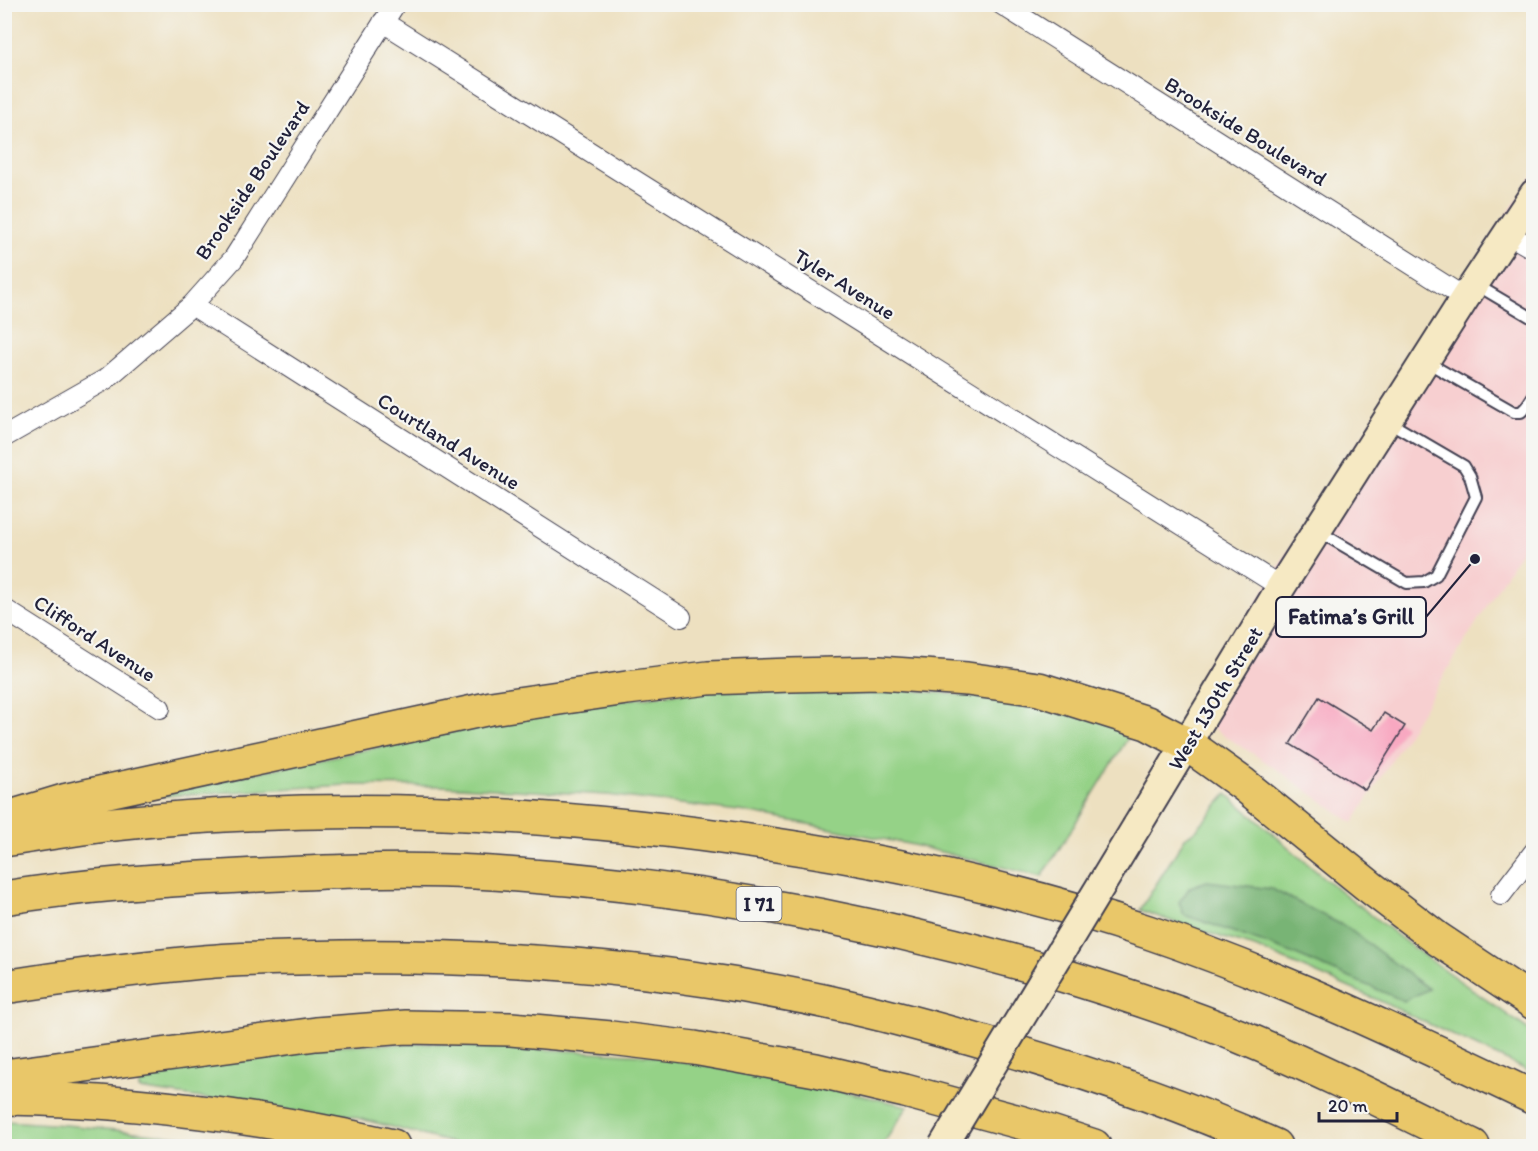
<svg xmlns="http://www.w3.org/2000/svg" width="1538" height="1151" font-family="Itim,sans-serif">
  <rect width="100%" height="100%" fill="#f6f6f2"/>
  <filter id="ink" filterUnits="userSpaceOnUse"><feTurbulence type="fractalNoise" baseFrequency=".0167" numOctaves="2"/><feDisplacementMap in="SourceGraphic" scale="12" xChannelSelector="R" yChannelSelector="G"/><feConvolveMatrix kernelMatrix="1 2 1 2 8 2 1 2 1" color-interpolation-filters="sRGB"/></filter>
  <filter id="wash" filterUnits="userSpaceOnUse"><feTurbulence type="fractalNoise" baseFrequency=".008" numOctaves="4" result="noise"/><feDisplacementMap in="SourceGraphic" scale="24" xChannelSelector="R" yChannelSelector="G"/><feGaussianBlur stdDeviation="1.35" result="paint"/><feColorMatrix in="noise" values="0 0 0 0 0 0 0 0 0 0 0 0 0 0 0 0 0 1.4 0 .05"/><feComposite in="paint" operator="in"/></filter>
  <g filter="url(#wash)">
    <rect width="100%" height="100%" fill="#ede0c0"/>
    <path fill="#f7cfd0" d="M1533 175V531L1353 823 1275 768 1189 713 1287 553Z"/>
    <path fill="#95d287" stroke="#5c7a61" stroke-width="1.5" d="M853 685 995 698 1110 719 1131 733 1042 877 913 845 747 812 607 795 441 786 347 785 164 796 162 792 581 705 733 687Z
      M1227 794 1324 878 1412 947 1533 1033V1073L1380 1001 1257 948 1185 926 1140 910 1185 838 1196 830Z
      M429 1043 648 1055 824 1087 908 1106 882 1146H464L342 1114 341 1118 139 1089V1073L338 1045Z
      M5 1121 66 1125 276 1146H5Z"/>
    <path fill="#78b474" stroke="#4d6b58" stroke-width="1.5" d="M1207 881 1272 889 1346 927 1429 989 1404 1001 1284 950 1184 915 1179 902 1190 887Z"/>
    <g id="blocks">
      <path fill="#f8a8c1" d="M1319 697 1373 730 1384 713 1405 726 1365 790 1290 744Z"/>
    </g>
  </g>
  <g filter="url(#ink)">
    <use href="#blocks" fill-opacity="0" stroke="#403e4f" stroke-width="1.5"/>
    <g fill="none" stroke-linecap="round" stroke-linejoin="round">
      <g stroke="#403e4f" stroke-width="14">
        <path id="service" d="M1475 284 1534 319
          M1425 361 1514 412H1521L1526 407 1534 395
          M1318 531 1407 583 1424 582 1436 575 1476 497 1470 476 1464 466 1387 421"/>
      </g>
      <g stroke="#403e4f" stroke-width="22">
        <path id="minor" d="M1001 4 1465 298
          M383 22 1281 587
          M1508 234 1534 249
          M192 305 681 617
          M4 437 106 379 192 305 234 258 395 4
          M4 609 160 708
          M1501 895 1534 852"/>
      </g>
      <g stroke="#403e4f" stroke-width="32">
        <path id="secondary" d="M1137 826 1281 587 1465 298 1534 194"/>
      </g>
      <g stroke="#403e4f" stroke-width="36">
        <path id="motorway" d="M4 819 67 800 491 708 627 688 708 678 791 675 879 673 967 679 1039 689 1147 723 1187 744 1243 784 1370 887 1438 939 1534 1003
          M4 840C41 834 78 828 114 824 333 801 553 811 770 844 898 863 1025 891 1148 932 1281 977 1407 1037 1534 1098
          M4 898C82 885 161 880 240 876 318 872 397 868 475 872 671 883 864 917 1052 972 1115 991 1178 1011 1239 1036 1319 1069 1396 1108 1473 1146
          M4 987C67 977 130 969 192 963 242 958 293 958 342 957 513 955 687 969 854 1008 903 1019 951 1033 999 1047 1093 1074 1186 1106 1275 1146
          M4 1076 316 1034 406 1027 511 1029 611 1038 694 1048 816 1070 905 1091 1023 1123 1094 1146
          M4 1098C136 1100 265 1117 393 1146"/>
      </g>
      <use href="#service" stroke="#fff" stroke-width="10"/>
      <use href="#minor" stroke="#fff" stroke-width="20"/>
      <use href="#secondary" stroke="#f6e9c3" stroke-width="28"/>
      <use href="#motorway" stroke="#e9c769" stroke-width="33"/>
      <g stroke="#403e4f" stroke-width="32" stroke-linecap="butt">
        <path id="secondary-bridge" d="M943 1146 1137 826"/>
      </g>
      <use href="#secondary-bridge" stroke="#f6e9c3" stroke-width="28"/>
    </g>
  </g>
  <g text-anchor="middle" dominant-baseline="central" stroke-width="4.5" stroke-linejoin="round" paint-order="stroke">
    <rect fill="#f6f6f2" stroke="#626272" stroke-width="1.5" x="736.5" y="887" width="45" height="34" rx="4.5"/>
    <g font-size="20" font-weight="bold" fill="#22223b">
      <text x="759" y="904">I 71</text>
    </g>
    <g font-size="21" fill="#22223b" stroke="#f6f6f2">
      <text transform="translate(1246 131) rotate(32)">Brookside Boulevard</text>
      <text transform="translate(252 180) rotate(-56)">Brookside Boulevard</text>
      <text transform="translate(845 284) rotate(32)">Tyler Avenue</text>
      <text transform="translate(449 441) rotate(32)">Courtland Avenue</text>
      <text transform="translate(95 638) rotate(33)">Clifford Avenue</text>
      <text transform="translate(1215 698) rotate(-59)">West 130th Street</text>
    </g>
  </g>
  <path fill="none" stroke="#22223b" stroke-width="2" d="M1475 559L1426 617"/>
  <circle fill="#22223b" stroke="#f6f6f2" stroke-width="2" cx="1475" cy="559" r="6"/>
  <rect fill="#f6f6f2" stroke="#22223b" stroke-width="2" x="1276" y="597" width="150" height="40" rx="6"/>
  <g font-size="22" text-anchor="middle" font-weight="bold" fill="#22223b">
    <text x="1351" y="624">Fatima’s Grill</text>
  </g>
  <rect width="1538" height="1151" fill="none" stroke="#f6f6f2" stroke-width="24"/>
  <path d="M1319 1112v9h78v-9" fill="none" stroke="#22223b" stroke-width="3"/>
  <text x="1328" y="1112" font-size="18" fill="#22223b" stroke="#f6f6f2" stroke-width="4.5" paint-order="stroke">20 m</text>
</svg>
